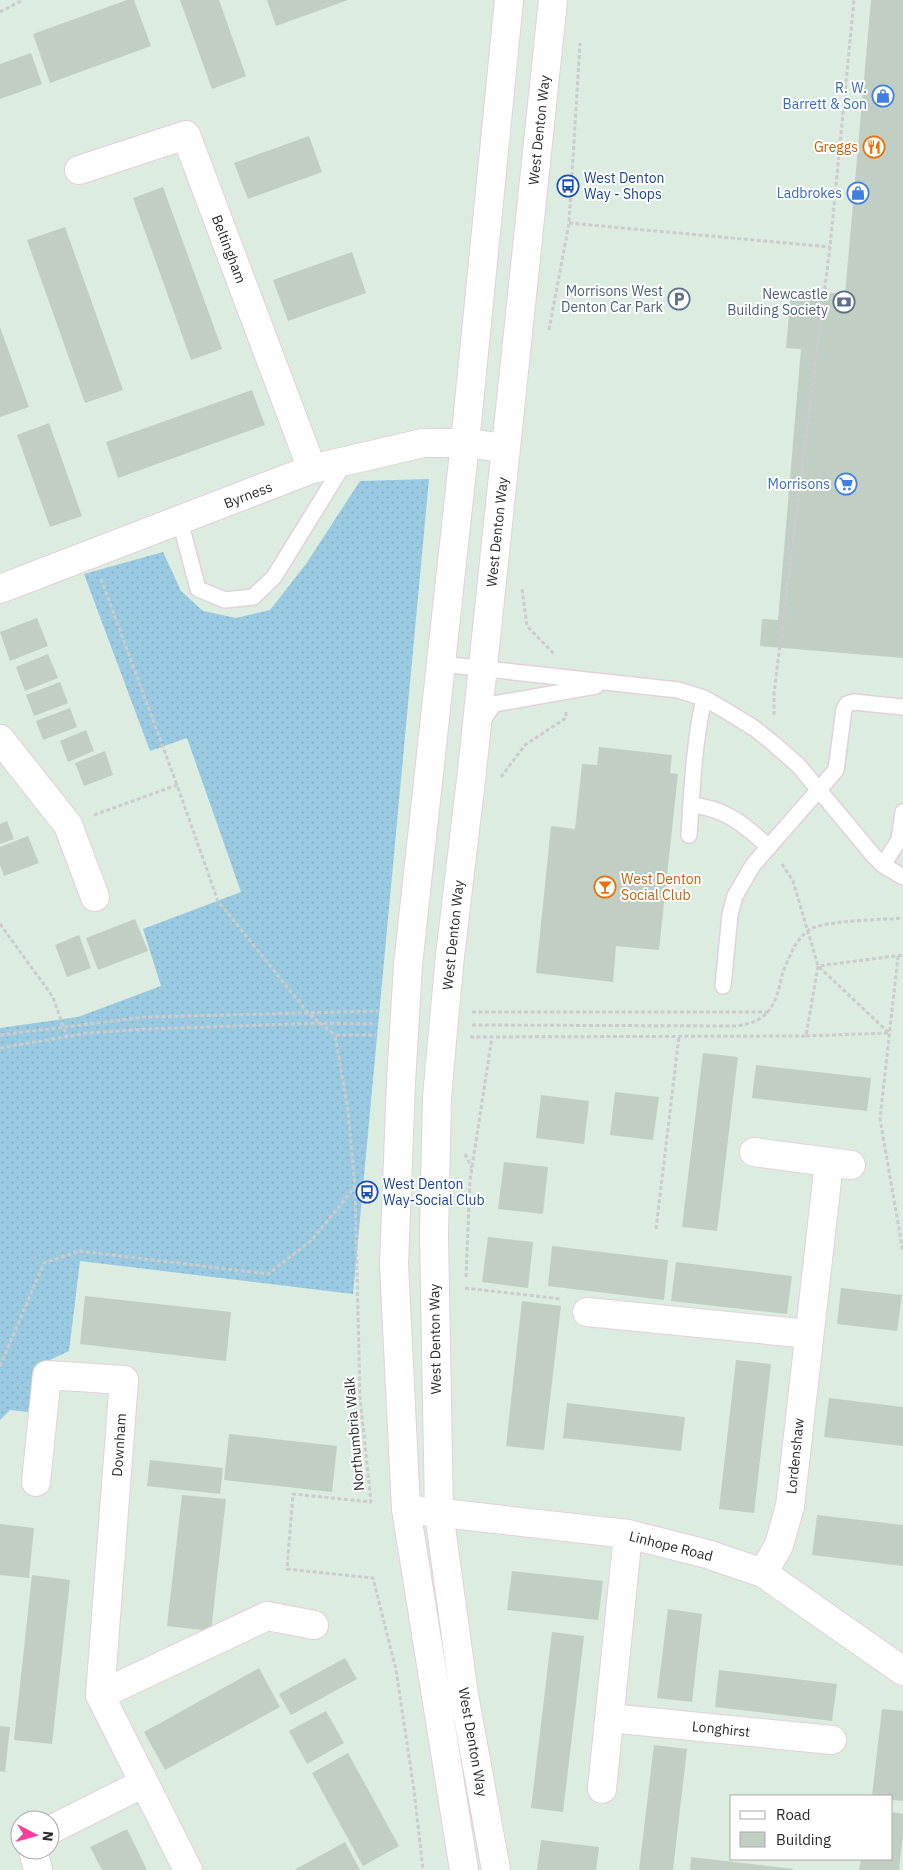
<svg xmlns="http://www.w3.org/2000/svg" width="903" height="1870" font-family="'IBM Plex Sans',sans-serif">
  <defs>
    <pattern id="grass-dots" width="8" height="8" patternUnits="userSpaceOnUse" patternTransform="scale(1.25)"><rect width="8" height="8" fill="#99cae2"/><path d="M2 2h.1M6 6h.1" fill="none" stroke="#84aec2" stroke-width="1.8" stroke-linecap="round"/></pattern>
  </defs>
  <rect width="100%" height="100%" fill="#dcece0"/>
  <path fill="url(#grass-dots)" d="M429 479 353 1294 80 1261 69 1351 35 1367 28 1412 10 1410 0 1420V1028L78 1017 161 986 143 929 241 892 187 738 150 751 84 574 163 552 181 591 203 611 236 618 270 610 306 564 360 481Z"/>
  <path fill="#c1cec4" d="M127 0H134L151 46 50 83 33 34Z
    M180 0H219L246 76 212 89Z
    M267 0H348L276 26Z
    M871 0H903V658L760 646 762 619 778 620 801 349 786 348 791 290 845 294Z
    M31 53 42 84 0 99V64Z
    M309 136 322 172 248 199 234 163Z
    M163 187 222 349 191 360 133 198Z
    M65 227 123 390 85 403 27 240Z
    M352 252 366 293 288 321 273 280Z
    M0 327 29 407 0 417Z
    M252 390 265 425 118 478 106 442Z
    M49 423 82 516 50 527 17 435Z
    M37 618 48 646 10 661 0 632Z
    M48 654 58 678 25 691 16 667Z
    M60 682 68 703 34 716 26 695Z
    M70 708 77 727 43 740 36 721Z
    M86 730 94 751 68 762 60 741Z
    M599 747 672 755 670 773 678 774 659 950 616 946 613 982 536 973 551 826 575 829 582 764 597 765Z
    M105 751 113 775 84 786 75 763Z
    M7 821 14 839 0 844V824Z
    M28 836 39 863 4 876 0 865V847Z
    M135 919 148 951 98 970 86 938Z
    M79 935 91 968 67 977 55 945Z
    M703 1053 738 1057 717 1231 682 1227Z
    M756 1065 871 1078 867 1111 752 1098Z
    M615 1092 659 1097 653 1140 610 1135Z
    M541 1095 589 1101 584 1144 536 1138Z
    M504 1162 548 1167 543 1214 498 1209Z
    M488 1237 533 1242 528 1288 482 1282Z
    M552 1246 668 1260 664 1300 548 1286Z
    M676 1262 792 1276 787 1314 671 1301Z
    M841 1288 902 1295 897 1331 837 1324Z
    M85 1296 231 1312 226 1361 80 1344Z
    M522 1301 561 1306 544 1450 506 1446Z
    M736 1360 771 1364 754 1513 719 1509Z
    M829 1398 903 1407V1446L824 1437Z
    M567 1403 685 1417 681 1451 563 1438Z
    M229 1434 337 1446 332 1492 224 1480Z
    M150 1460 223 1468 220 1494 147 1486Z
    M182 1495 226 1499 211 1631 167 1626Z
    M817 1515 903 1525V1566L812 1555Z
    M0 1524 34 1528 29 1578 0 1575Z
    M512 1571 603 1581 598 1620 507 1610Z
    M32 1575 70 1580 52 1744 14 1740Z
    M668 1609 702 1614 692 1702 657 1698Z
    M552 1632 584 1636 563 1812 531 1808Z
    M345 1658 357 1679 291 1715 279 1694Z
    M259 1668 280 1707 165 1770 144 1732Z
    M719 1670 837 1684 832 1721 715 1707Z
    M882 1709 903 1711V1801L892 1800V1796H872Z
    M326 1711 344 1743 307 1764 289 1731Z
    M0 1726 10 1727 5 1772 0 1771Z
    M654 1745 687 1749 673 1870H639Z
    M348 1753 399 1846 363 1866 312 1773Z
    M892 1812 903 1814V1833L899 1870H859L861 1859H892Z
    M127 1829 147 1870H102L90 1847Z
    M541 1840 599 1847 596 1870H537Z
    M345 1842 360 1870H294Z
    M691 1857 793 1869V1870H690Z"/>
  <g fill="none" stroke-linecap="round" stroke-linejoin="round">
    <g stroke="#e3d1da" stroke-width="18">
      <path id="lane" d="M180 521 198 589 225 600 253 597 274 577 345 462
        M441 664 678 690 704 698 728 712 754 728 774 744 798 765 873 855 883 865 903 877
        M481 723 494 704 596 686
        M691 805C726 808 744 825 769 847
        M689 835C692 789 694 743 704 698
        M883 865 899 840 903 812
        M723 986 730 914 735 896 753 865 836 770 844 709 847 704 854 702 903 707"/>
    </g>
    <g stroke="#e3d1da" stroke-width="30">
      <path id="street" d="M79 170 186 135 312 469
        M0 589 312 469 423 443H465L505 448
        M0 739 68 825 95 897
        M754 1152 851 1165
        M587 1312 809 1334
        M36 1482 47 1375 124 1380 100 1695
        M406 1509 628 1534 707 1554 763 1573 903 1671
        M763 1573 779 1545 790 1506 829 1163
        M609 1718 832 1740
        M602 1789 628 1534
        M50 1830 144 1783
        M33 1850 38 1870
        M188 1870 100 1695 267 1616 314 1625"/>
    </g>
    <g stroke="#e3d1da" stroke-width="30">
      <path id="secondary" d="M450 956 472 771 553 0
        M408 965 465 443 509 0
        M441 1052 437 1098 434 1234 439 1513 464 1695 496 1870
        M401 1082 394 1264 406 1509 464 1870"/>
    </g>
    <path stroke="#ccc" stroke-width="3" stroke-dasharray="4 2.5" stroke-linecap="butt" d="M0 12 23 0
      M569 223 830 247
      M549 330 569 223 580 43
      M101 579 177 785
      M522 589 527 626 554 654
      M774 715V693L830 247 854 0
      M501 777 525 745 566 718V712
      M94 815 177 785 218 901 308 1013 335 1035
      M782 864 793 881 818 966 889 1033
      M0 924 53 997 67 1037
      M898 956 880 1119 903 1252
      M472 1012H768
      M472 1025 736 1026C769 1022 776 1005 782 975 785 966 790 956 794 947 798 941 803 934 809 930 824 920 882 920 903 918
      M0 1035 145 1017 378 1011
      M806 1036 889 1033
      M470 1037 806 1036 818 966 903 955
      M0 1048 88 1033 147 1029 321 1023 376 1024
      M465 1154 472 1168
      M355 1188 360 1398 371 1502 293 1494 287 1569 373 1578 396 1670 414 1790 423 1870
      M656 1229 679 1036
      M466 1277 470 1180 492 1037
      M465 1288 562 1299
      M0 1366 44 1263 79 1251 268 1274 312 1240 355 1187 348 1110 335 1035H376"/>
    <use href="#lane" stroke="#fff" stroke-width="15"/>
    <use href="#street" stroke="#fff" stroke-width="28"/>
    <use href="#secondary" stroke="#fff" stroke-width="28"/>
    <g stroke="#e3d1da" stroke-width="30" stroke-linecap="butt">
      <path id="secondary-bridge" d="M441 1052 450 956
        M401 1082 408 965"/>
    </g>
    <use href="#secondary-bridge" stroke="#fff" stroke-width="28"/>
  </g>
  <defs>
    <g id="shop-ring" transform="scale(1.125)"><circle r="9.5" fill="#fff" stroke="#3f7fe0" stroke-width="1.5"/><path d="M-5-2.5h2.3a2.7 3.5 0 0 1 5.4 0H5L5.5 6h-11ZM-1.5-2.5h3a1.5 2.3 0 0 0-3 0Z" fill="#3f7fe0"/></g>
    <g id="restaurant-ring" transform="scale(1.125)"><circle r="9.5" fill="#fff" stroke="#e8710a" stroke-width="1.5"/><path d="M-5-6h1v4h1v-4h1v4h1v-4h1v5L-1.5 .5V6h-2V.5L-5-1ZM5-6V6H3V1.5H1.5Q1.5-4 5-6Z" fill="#e8710a"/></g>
    <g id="bus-ring" transform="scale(1.125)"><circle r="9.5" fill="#fff" stroke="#1a4fb4" stroke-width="1.5"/><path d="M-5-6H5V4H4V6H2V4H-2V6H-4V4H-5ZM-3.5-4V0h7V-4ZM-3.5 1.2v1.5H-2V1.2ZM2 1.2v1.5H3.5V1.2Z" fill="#1a4fb4"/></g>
    <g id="parking-ring" transform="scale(1.125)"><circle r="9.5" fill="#fff" stroke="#5c6f8a" stroke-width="1.5"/><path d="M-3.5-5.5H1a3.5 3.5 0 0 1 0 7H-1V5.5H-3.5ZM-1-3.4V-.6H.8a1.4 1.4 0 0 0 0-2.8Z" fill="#5c6f8a"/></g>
    <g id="bank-ring" transform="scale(1.125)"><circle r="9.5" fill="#fff" stroke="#5c6f8a" stroke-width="1.5"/><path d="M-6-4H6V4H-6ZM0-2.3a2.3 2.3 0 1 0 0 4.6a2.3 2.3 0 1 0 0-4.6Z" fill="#5c6f8a"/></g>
    <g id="supermarket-ring" transform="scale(1.125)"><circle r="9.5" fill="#fff" stroke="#3f7fe0" stroke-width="1.5"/><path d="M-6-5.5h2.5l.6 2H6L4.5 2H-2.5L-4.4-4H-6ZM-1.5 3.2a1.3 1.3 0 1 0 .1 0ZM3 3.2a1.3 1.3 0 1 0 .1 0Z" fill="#3f7fe0"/></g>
    <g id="bar-ring" transform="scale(1.125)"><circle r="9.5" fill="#fff" stroke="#e8710a" stroke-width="1.5"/><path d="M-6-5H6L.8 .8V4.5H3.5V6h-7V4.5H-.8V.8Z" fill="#e8710a"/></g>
  </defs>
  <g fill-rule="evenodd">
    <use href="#shop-ring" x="883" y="96"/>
    <use href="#restaurant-ring" x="874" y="147"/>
    <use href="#bus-ring" x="568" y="186"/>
    <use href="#shop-ring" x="858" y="193"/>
    <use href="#parking-ring" x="679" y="299"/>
    <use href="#bank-ring" x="844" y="302"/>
    <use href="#supermarket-ring" x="846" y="484"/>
    <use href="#bar-ring" x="605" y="887"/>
    <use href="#bus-ring" x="367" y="1192"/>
  </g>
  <g text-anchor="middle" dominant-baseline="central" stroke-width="4" stroke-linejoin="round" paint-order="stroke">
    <g font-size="14" fill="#366cbe" stroke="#fff" text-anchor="end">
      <text x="867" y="88">R. W.<tspan x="867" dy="16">Barrett &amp; Son</tspan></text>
      <text x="842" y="193">Ladbrokes</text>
      <text x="830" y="484">Morrisons</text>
    </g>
    <g font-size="14" fill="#2a2a2a" stroke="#fff">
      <text transform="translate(539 130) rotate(-84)">West Denton Way</text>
      <text transform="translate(229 249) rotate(69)">Beltingham</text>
      <text transform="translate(248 495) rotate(-21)">Byrness</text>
      <text transform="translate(497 532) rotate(-84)">West Denton Way</text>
      <text transform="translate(453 935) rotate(-84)">West Denton Way</text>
      <text transform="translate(435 1339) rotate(-91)">West Denton Way</text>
      <text transform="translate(354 1434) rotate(-95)">Northumbria Walk</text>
      <text transform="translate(119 1445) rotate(-86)">Downham</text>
      <text transform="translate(795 1456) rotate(-84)">Lordenshaw</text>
      <text transform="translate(671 1546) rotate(14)">Linhope Road</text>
      <text transform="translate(721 1729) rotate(6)">Longhirst</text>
      <text transform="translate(473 1742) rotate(80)">West Denton Way</text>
    </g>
    <g font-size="14" fill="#c56008" stroke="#fff" text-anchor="end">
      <text x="858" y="147">Greggs</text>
      <text x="621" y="879" text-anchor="start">West Denton<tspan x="621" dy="16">Social Club</tspan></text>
    </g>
    <g font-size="14" fill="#164399" stroke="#fff" text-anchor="start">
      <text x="584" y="178">West Denton<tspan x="584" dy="16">Way - Shops</tspan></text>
      <text x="383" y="1184">West Denton<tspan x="383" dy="16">Way-Social Club</tspan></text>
    </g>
    <g font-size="14" fill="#4e5e75" stroke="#fff" text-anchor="end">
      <text x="663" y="291">Morrisons West<tspan x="663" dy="16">Denton Car Park</tspan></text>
      <text x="828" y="294">Newcastle<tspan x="828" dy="16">Building Society</tspan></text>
    </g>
  </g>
  <rect x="730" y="1795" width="162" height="65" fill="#ffffff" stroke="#aaaaaa"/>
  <rect x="740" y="1811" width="25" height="8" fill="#ffffff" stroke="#aaaaaa"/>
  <text x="776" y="1820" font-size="15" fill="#2a2a2a">Road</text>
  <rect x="740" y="1832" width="25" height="15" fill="#c1cec4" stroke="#aaaaaa"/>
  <text x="776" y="1845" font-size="15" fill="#2a2a2a">Building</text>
  <g transform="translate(35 1835) rotate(96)"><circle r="24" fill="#ffffff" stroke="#aaaaaa"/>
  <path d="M0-4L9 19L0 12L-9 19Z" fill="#f83d9c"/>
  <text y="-8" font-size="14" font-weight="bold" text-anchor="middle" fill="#2a2a2a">N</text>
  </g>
</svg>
